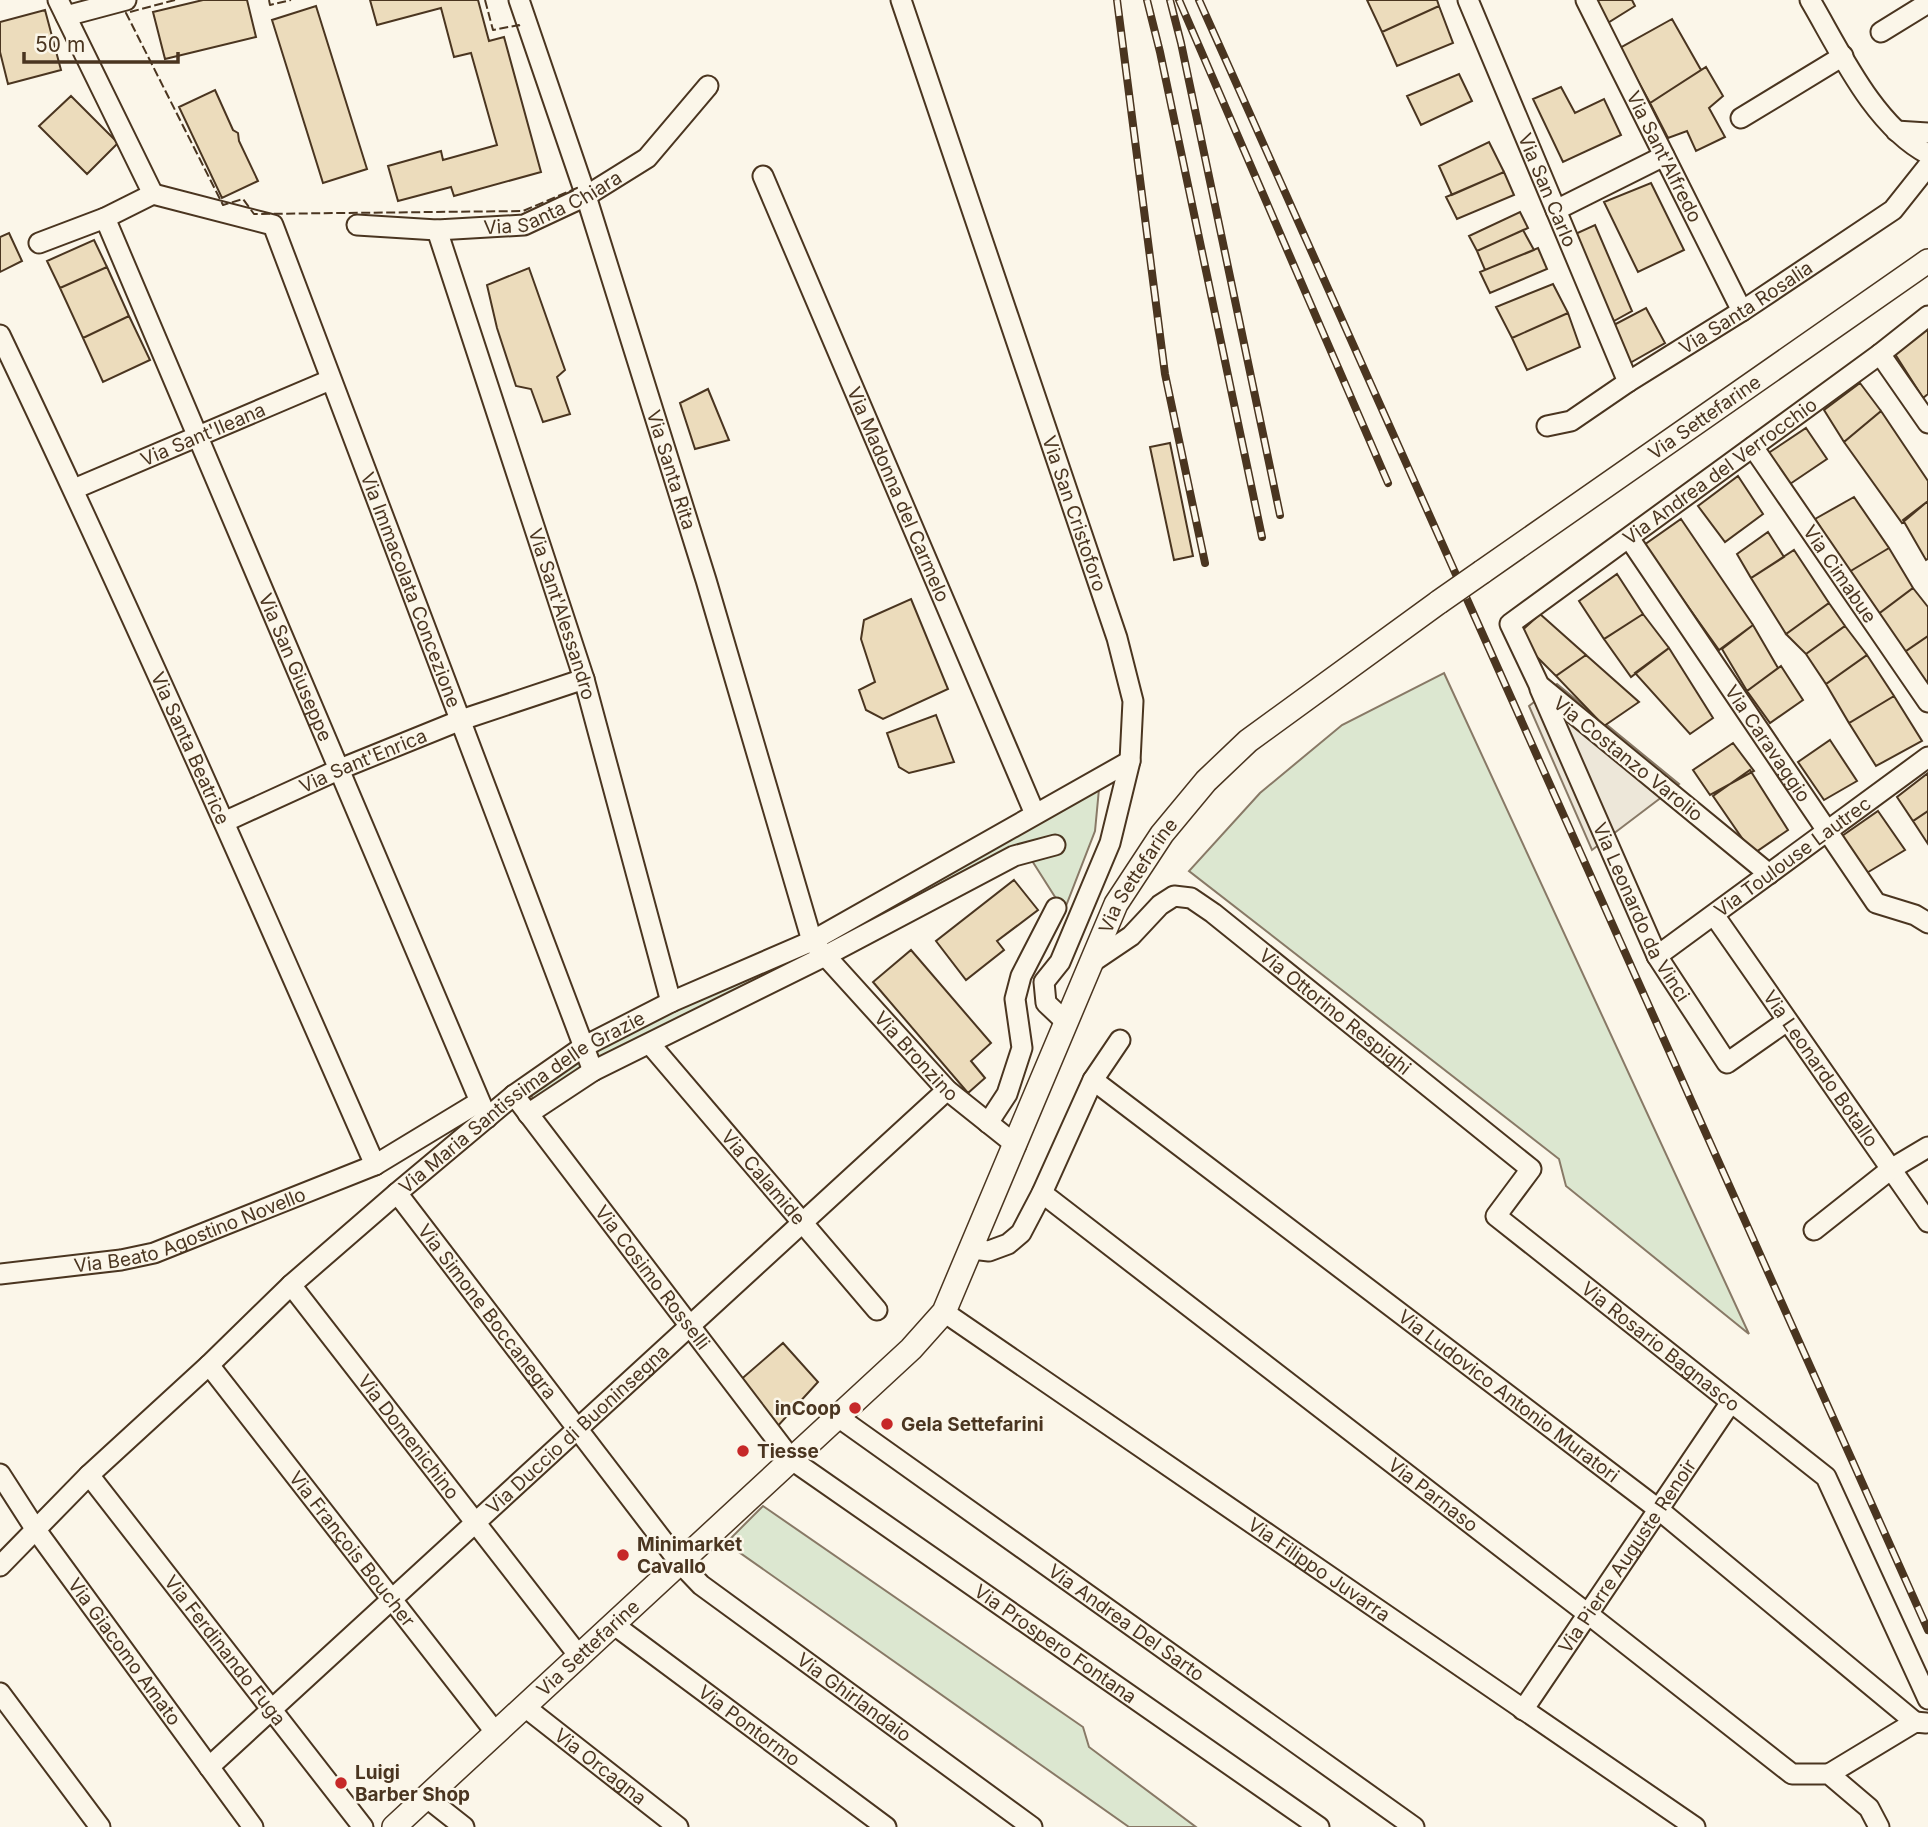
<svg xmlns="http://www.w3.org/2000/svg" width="1928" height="1827" font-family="Inter,sans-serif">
  <rect width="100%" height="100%" fill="#fbf6e9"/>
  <path fill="#dce7d0" stroke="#887966" stroke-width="2" d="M1444 673 1749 1334 1566 1186 1559 1159 1189 871 1260 793 1342 725Z
    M1099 789 1095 831 1064 911 1022 845 833 946 826 938Z
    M796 954 800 964 599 1060 593 1048Z
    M579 1061 584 1070 534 1100 528 1091Z
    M763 1506 1083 1727 1089 1747 1196 1827H1129L726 1543Z"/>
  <path fill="#ede7d9" stroke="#887966" stroke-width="2" d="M1557 684 1679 784 1592 850 1529 706Z"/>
  <path fill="#ecdcbc" stroke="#4a3520" stroke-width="2" d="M203 0H247L256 37 165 59 153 12Z
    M370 0H478L489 41 504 37 541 172 454 196 451 187 398 201 388 166 441 151 443 160 497 145 471 53 454 57 441 8 377 25Z
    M1367 0H1437L1439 6 1382 32Z
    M1594 0H1632L1635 6 1606 24Z
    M316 6 367 169 323 183 272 20Z
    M1439 6 1453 43 1397 66 1382 32Z
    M45 10 61 70 8 84 0 52V22Z
    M1672 19 1701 70 1650 103 1620 48Z
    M1706 67 1723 96 1709 108 1725 137 1696 151 1687 131 1668 138 1650 103Z
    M1459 74 1472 101 1421 125 1407 96Z
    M1561 87 1575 113 1604 99 1621 135 1563 162 1533 99Z
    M215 90 233 130 238 133 239 141 258 181 222 198 179 107Z
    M71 96 118 143 87 174 39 126Z
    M1489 142 1504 172 1452 195 1439 166Z
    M1504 172 1514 195 1457 219 1446 197Z
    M1651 183 1684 250 1638 272 1604 202Z
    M1520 212 1528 228 1477 251 1469 236Z
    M1595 225 1632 311 1614 321 1603 303 1573 235Z
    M1523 230 1534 250 1485 270 1477 251Z
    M9 233 22 261 0 272V237Z
    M94 240 107 267 60 288 47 261Z
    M1538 248 1547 269 1490 293 1480 272Z
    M107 267 129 316 83 338 60 288Z
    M529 268 565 370 557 377 570 414 543 422 531 389 516 386 497 328 487 285Z
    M1553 284 1568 313 1512 338 1496 307Z
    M1646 308 1665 343 1630 363 1610 327Z
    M1568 313 1580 347 1527 370 1512 338Z
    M129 316 150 360 103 382 83 338Z
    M1926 329 1928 332V394L1923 398 1895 354Z
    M1860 383 1881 411 1844 442 1824 410Z
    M708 389 729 440 695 449 680 403Z
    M1881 411 1928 481V501L1902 523 1844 442Z
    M1806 428 1827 459 1790 484 1767 454Z
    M1170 443 1193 556 1174 560 1150 447Z
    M1738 476 1763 514 1725 542 1698 506Z
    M1854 497 1889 548 1849 572 1815 519Z
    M1928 501V559L1926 560 1903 520Z
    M1681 519 1753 625 1719 650 1644 545Z
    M1768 532 1784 557 1751 578 1737 554Z
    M1889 548 1913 588 1877 615 1849 572Z
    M1794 550 1829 603 1786 634 1751 578Z
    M1617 574 1643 614 1604 639 1579 601Z
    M1913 588 1928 607V636L1903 653 1877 615Z
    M911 599 948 689 883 719 866 710 859 690 875 682 861 639 864 620Z
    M1829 603 1845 626 1806 654 1786 634Z
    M1540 614 1586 655 1556 676 1516 636Z
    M1643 614 1669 648 1631 677 1604 639Z
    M1753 625 1778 668 1747 691 1722 649Z
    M1845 626 1867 655 1826 684 1806 654Z
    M1928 636V689L1903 653Z
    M1669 648 1713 718 1690 734 1635 673Z
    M1586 655 1639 702 1604 726 1556 676Z
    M1867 655 1894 696 1849 723 1826 684Z
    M1781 666 1803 700 1770 723 1747 691Z
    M1894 696 1922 741 1876 766 1849 723Z
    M936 715 954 762 909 773 899 767 887 733Z
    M1830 740 1857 781 1824 800 1798 762Z
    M1733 743 1754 771 1710 795 1693 770Z
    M1750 770 1788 830 1753 854 1713 796Z
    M1928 773V811L1913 821 1897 797Z
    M1878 811 1905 850 1865 874 1842 836Z
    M1928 811V844L1913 821Z
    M1014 880 1038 910 997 941 1004 950 966 980 936 941Z
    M911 950 991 1043 971 1061 985 1078 968 1093 873 982Z
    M783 1343 818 1382 776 1428 738 1382Z"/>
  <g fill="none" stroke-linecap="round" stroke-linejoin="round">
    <g stroke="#4a3520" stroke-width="23">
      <g id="minor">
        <path id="s1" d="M519 0 586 196 706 580 812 941 947 1090 1016 1145"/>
        <path id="s2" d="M901 0 1117 638 1133 701 1130 761 1110 843 1060 962 1044 982 1046 1003 1066 1022"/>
        <path id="s3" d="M1468 0 1628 382"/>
        <path id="s4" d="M1586 0 1742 311"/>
        <path d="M1810 0C1840 51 1874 126 1928 154"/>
        <path d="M66 16 126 0"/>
        <path d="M1881 32 1928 3"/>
        <path d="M1741 118 1843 56"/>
        <path d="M1896 131 1928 133"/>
        <path id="s5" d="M763 176 1035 814"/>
        <path id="s6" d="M153 194 273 225 593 1071"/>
        <path d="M1556 210 1664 156"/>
        <path id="s7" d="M105 218 487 1118"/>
        <path id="s8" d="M357 225 437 230 524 225 586 196 647 158 708 86"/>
        <path id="s9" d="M437 230 584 679 671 1002"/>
        <path d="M39 243 105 218 153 194 58 0"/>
        <path id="s10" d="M0 335C131 609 253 887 375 1165"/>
        <path d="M1880 354 1928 423"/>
        <path id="s11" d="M1547 426 1571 421 1628 382 1742 311 1893 210 1928 166"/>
        <path id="s12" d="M1753 447 1928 702"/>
        <path id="s13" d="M74 489 330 380"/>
        <path id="s14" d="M1629 538 1876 903 1915 915 1928 923"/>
        <path id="s15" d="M1540 689 1657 956 1727 1063 1787 1021"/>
        <path id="s16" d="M224 822 340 769 461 720 584 679"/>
        <path id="s17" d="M1769 874 1539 685 1510 624 1880 354 1928 316"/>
        <path id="s18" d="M1714 915 1928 1222"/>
        <path id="s19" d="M1657 956 1928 757"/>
        <path id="s20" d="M1091 963 1131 936 1160 905 1174 896 1191 898 1213 913 1531 1169 1496 1216 1826 1477 1928 1699"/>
        <path id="s21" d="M650 1044 877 1310"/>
        <path id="s22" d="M1093 1080 1658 1509 1915 1722"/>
        <path id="s23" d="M514 1095 792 1460 1319 1827"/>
        <path d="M528 1114 593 1071 825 956 1014 856 1055 845"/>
        <path d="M988 1123 1007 1094 1022 1048 1015 999 1021 976 1056 908"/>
        <path id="s24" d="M397 1193 680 1563 701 1585 1032 1827"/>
        <path id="s25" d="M1042 1193 1588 1614 1792 1774H1829L1869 1808 1879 1827"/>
        <path d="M1814 1230 1891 1169 1928 1147"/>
        <path d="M972 1249 989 1251 1008 1244 1021 1233 1042 1193 1093 1080 1120 1040"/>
        <path id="s26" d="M0 1274 121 1260 154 1253 375 1165 479 1102"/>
        <path id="s27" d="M291 1285 579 1656"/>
        <path id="s28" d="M944 1312 1695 1827"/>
        <path id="s29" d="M209 1365 496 1733"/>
        <path id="s30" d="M838 1417 1414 1827"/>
        <path id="s31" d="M0 1474 36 1530 253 1827"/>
        <path id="s32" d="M89 1475 363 1827"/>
        <path id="s33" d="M0 1566 89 1475 209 1365 291 1285 397 1193 514 1095 583 1047 671 1002 812 941 1130 761"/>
        <path id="s34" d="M613 1624 886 1827"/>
        <path d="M0 1693 100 1827"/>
        <path id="s35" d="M525 1707 678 1827"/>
        <path id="s36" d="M1523 1710 1731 1402"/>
        <path id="s37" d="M209 1767 947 1090"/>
        <path d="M1829 1774 1915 1722 1926 1723"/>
        <path d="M426 1797 464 1827"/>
      </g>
    </g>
    <g stroke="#4a3520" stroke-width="26">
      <g id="tertiary">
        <path id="s38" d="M1482 572 1928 261"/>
        <path id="s39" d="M394 1827 911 1349 944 1312 1116 904 1162 834 1206 781 1248 741 1439 602"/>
      </g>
    </g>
    <use href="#minor" stroke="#fbf6e9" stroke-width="19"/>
    <use href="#tertiary" stroke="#fbf6e9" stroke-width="23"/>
    <g stroke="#4a3520" stroke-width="8">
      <path id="rail" d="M1117 0 1165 374 1205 563
        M1147 0 1160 52 1262 537
        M1170 0 1181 43 1280 515
        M1179 0 1388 483
        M1199 0 1928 1630"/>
    </g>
    <use href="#rail" stroke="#fbf6e9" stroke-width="5" stroke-dasharray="16" stroke-linecap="butt"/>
    <g stroke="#4a3520" stroke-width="26" stroke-linecap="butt">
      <path id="tertiary-bridge" d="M1439 602 1482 572"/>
    </g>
    <use href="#tertiary-bridge" stroke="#fbf6e9" stroke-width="23"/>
    <path stroke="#4a3520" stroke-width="2" stroke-dasharray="9 3.5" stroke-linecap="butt" d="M175 0 126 13 223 205 243 199 254 214 523 211 577 188 576 186
      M269 0 270 5 291 0
      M485 0 493 30 519 25 520 28"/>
  </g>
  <g fill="#c62828" stroke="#fbf6e9" stroke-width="2.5">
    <circle cx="855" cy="1408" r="7"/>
    <circle cx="887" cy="1424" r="7"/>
    <circle cx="743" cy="1451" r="7"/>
    <circle cx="623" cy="1555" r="7"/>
    <circle cx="341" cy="1783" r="7"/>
  </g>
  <g text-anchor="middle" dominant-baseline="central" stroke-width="5" stroke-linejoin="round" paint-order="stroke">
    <g font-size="19" fill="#4a3520" stroke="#fbf6e9">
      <text stroke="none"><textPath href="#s4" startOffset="175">Via Sant'Alfredo</textPath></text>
      <text stroke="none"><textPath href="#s3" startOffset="206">Via San Carlo</textPath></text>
      <text stroke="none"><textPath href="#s8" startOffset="201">Via Santa Chiara</textPath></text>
      <text stroke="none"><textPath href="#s11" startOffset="233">Via Santa Rosalia</textPath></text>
      <text stroke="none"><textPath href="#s38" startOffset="271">Via Settefarine</textPath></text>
      <text stroke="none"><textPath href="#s13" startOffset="140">Via Sant'Ileana</textPath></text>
      <text stroke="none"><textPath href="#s1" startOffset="494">Via Santa Rita</textPath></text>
      <text stroke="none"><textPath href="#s17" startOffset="625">Via Andrea del Verrocchio</textPath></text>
      <text stroke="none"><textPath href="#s5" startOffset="346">Via Madonna del Carmelo</textPath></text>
      <text stroke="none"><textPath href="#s2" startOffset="542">Via San Cristoforo</textPath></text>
      <text stroke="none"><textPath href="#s12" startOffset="154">Via Cimabue</textPath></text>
      <text stroke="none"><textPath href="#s6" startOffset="514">Via Immacolata Concezione</textPath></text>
      <text stroke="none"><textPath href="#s9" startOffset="404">Via Sant'Alessandro</textPath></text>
      <text stroke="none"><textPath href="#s7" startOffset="488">Via San Giuseppe</textPath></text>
      <text stroke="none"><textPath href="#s14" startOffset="248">Via Caravaggio</textPath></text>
      <text stroke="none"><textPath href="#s10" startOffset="455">Via Santa Beatrice</textPath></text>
      <text transform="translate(1628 759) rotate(39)">Via Costanzo Varolio</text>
      <text stroke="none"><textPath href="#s16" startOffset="152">Via Sant'Enrica</textPath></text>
      <text stroke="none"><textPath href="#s19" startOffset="168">Via Toulouse Lautrec</textPath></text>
      <text stroke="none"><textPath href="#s39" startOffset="1232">Via Settefarine</textPath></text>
      <text stroke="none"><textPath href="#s15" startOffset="245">Via Leonardo da Vinci</textPath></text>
      <text stroke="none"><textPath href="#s20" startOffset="308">Via Ottorino Respighi</textPath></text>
      <text stroke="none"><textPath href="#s1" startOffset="1141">Via Bronzino</textPath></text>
      <text stroke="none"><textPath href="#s18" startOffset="187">Via Leonardo Botallo</textPath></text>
      <text stroke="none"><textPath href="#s33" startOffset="700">Via Maria Santissima delle Grazie</textPath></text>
      <text stroke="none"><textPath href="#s21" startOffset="175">Via Calamide</textPath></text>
      <text stroke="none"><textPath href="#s26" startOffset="196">Via Beato Agostino Novello</textPath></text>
      <text stroke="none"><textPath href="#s23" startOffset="229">Via Cosimo Rosselli</textPath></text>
      <text stroke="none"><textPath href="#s24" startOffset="149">Via Simone Boccanegra</textPath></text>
      <text stroke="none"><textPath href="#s20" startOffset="828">Via Rosario Bagnasco</textPath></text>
      <text stroke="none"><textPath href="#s22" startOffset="522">Via Ludovico Antonio Muratori</textPath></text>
      <text stroke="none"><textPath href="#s37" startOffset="500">Via Duccio di Buoninsegna</textPath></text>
      <text stroke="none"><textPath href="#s27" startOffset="192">Via Domenichino</textPath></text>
      <text stroke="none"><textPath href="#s25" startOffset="494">Via Parnaso</textPath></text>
      <text stroke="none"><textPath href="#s29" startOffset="233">Via François Boucher</textPath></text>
      <text stroke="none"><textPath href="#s36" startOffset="186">Via Pierre Auguste Renoir</textPath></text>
      <text stroke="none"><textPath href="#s28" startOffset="455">Via Filippo Juvarra</textPath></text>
      <text stroke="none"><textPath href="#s30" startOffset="354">Via Andrea Del Sarto</textPath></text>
      <text stroke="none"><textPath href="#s23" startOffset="780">Via Prospero Fontana</textPath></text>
      <text stroke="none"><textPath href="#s39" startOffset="264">Via Settefarine</textPath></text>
      <text stroke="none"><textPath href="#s32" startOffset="222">Via Ferdinando Fuga</textPath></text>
      <text stroke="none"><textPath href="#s31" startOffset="217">Via Giacomo Amato</textPath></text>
      <text stroke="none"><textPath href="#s24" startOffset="686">Via Ghirlandaio</textPath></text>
      <text stroke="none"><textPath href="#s34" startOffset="170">Via Pontormo</textPath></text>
      <text stroke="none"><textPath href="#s35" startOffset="96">Via Orcagna</textPath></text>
    </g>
    <g font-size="19" font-weight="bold" fill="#4a3520" stroke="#fbf6e9" text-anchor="start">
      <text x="841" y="1408" text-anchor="end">inCoop</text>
      <text x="901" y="1424">Gela Settefarini</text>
      <text x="757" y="1451">Tiesse</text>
      <text x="637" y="1544">Minimarket<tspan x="637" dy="22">Cavallo</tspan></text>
      <text x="355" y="1772">Luigi<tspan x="355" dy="22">Barber Shop</tspan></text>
    </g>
  </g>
  <path d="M24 52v10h154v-10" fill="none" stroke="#4a3520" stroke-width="3.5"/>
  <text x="35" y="52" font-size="21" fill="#4a3520" stroke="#fbf6e9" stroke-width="5" paint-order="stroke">50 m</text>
</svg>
